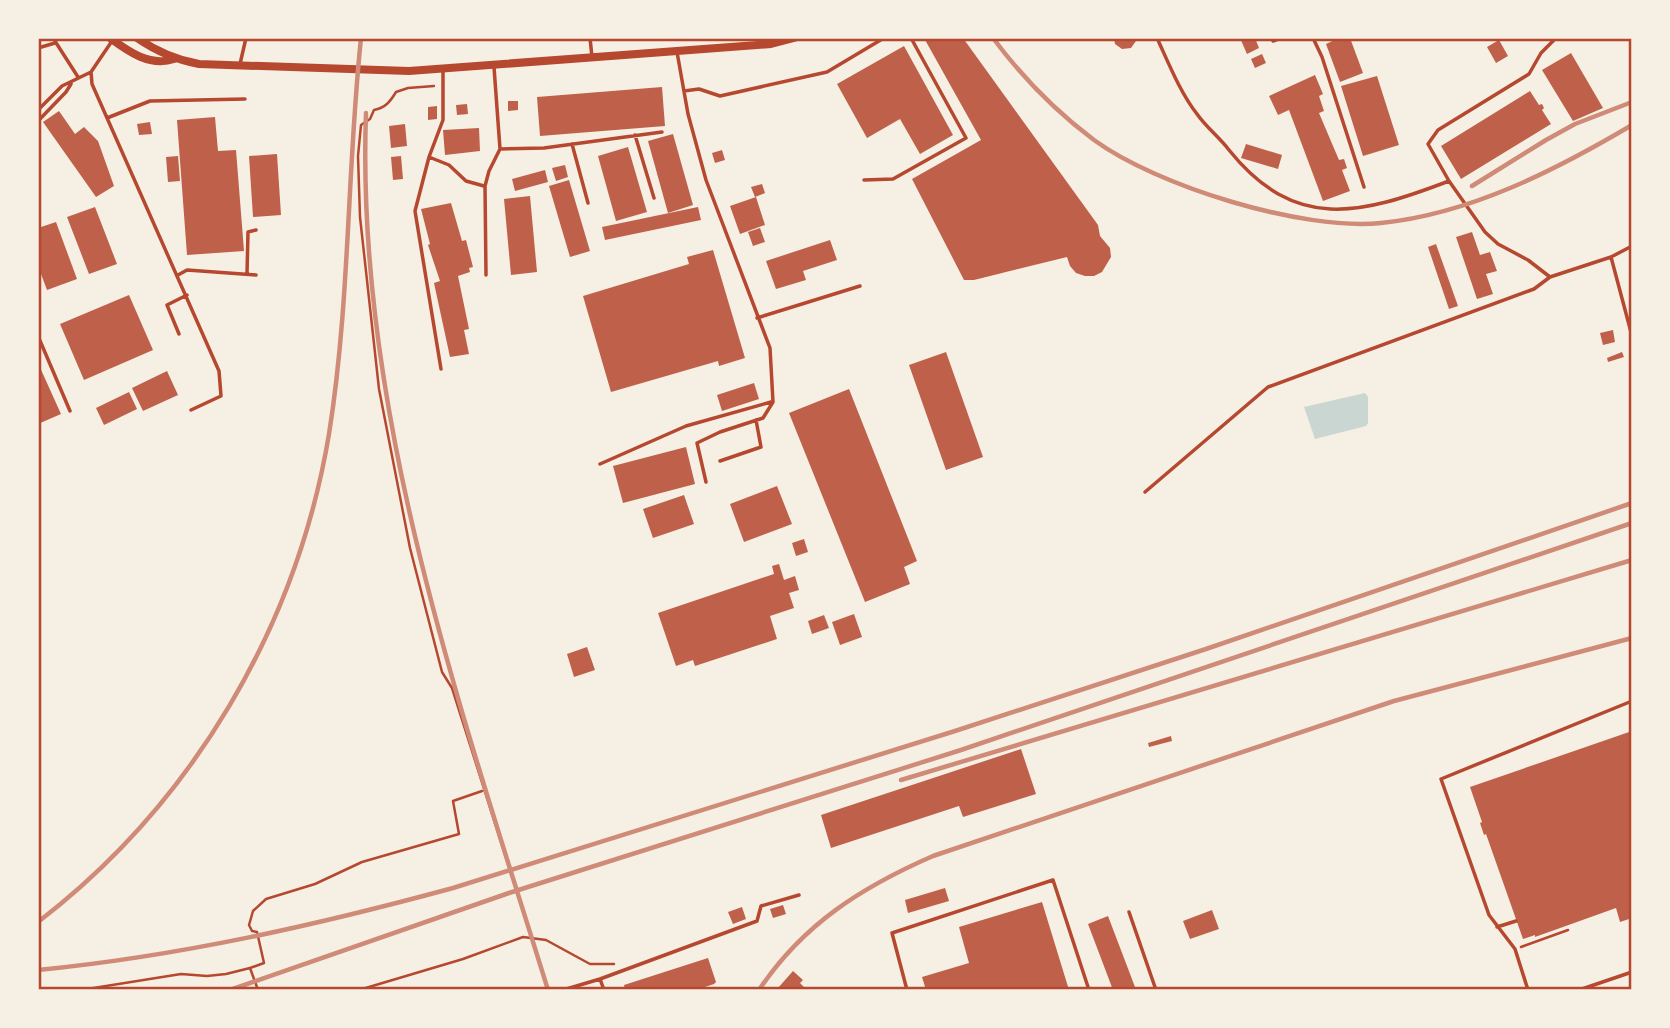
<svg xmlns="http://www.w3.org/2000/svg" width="1670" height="1028" font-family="Helvetica,sans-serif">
  <rect width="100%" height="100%" fill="#f6efe4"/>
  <path fill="#c9d6d2" d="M1365 393 1368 397V423L1366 426 1315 439 1304 407Z"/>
  <path fill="#bf614a" d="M924 38H963L1098 225 1100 236 1110 248 1111 257 1102 272 1094 276H1085L1076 273 1070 266 1067 257 974 280H964L912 179 981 140Z
    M1114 38H1135L1136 41 1131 48 1122 49 1115 44Z
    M1240 38H1255L1259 48 1247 54Z
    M1339 38H1350L1363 73 1340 82 1326 44Z
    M1499 40 1508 56 1496 63 1487 47Z
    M904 46 953 135 920 154 900 119 867 138 837 84Z
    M1571 53 1603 108 1573 121 1542 70Z
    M1262 54 1266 63 1255 68 1251 59Z
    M1315 75 1323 94 1319 96 1324 111 1319 113 1339 160 1344 159 1347 168 1342 170 1350 191 1323 201 1289 110 1278 115 1269 96Z
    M1377 76 1399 145 1363 156 1341 86Z
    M662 87 665 126 540 136 537 97Z
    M1530 91 1539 105 1542 104 1544 108 1542 110 1551 124 1461 179 1441 146Z
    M508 101H518V110L508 111Z
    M467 104 468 114 457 115 456 105Z
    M437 106V119L428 120V107Z
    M59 111 75 134 84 127 98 141 114 186 96 197 43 122Z
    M215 117 218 151 236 150 244 251 187 255 177 120Z
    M150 122 152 134 139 135 137 124Z
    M405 124 407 146 391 148 389 126Z
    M479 128 480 151 445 155 443 130Z
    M673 134 693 205 668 213 648 141Z
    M1246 144 1282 155 1278 169 1241 158Z
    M628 147 647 212 616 221 598 156Z
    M722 150 725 160 715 163 712 153Z
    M277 154 281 215 253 217 249 156Z
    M178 156 180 181 168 182 166 157Z
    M401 156 403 179 393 180 391 157Z
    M565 165 568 177 556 181 552 168Z
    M545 170 548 182 515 191 512 179Z
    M569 180 590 251 570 257 549 186Z
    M762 184 765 193 755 197 751 187Z
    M530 196 537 272 511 275 504 199Z
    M756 197 765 225 740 234 730 206Z
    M451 203 462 241 466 240 473 267 469 268 470 272 458 276 469 329 464 330 469 354 450 357 434 283 440 281 428 245 430 244 421 209Z
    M95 207 117 264 89 274 67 217Z
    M698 207 701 220 605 240 602 227Z
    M56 222 77 279 47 290 38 266V228Z
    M760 228 765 242 753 246 748 232Z
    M1472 232 1480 255 1490 252 1497 271 1486 274 1493 294 1477 299 1456 237Z
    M830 240 837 260 803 271 806 280 776 289 766 261Z
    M1436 244 1458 306 1449 309 1428 247Z
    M713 250 745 358 719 366 718 361 611 392 583 296 689 264 687 257Z
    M129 295 153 350 84 380 60 324Z
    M1613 330 1615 342 1603 345 1600 333Z
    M946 352 983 457 946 470 909 365Z
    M1622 352 1624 357 1608 362 1607 358Z
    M38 363 61 414 38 424Z
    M167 371 178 395 143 411 132 388Z
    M754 383 759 399 722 411 717 395Z
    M849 389 917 561 904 567 910 584 865 602 789 413Z
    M129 392 137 409 104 425 96 408Z
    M686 447 695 484 623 503 613 466Z
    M777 486 792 524 744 542 730 504Z
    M684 495 694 524 653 538 643 509Z
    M804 539 808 552 796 556 792 543Z
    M779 564 784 580 795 576 799 590 789 593 794 608 770 616 777 639 695 666 693 660 676 666 658 613 774 574 772 566Z
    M854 614 862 637 840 645 832 622Z
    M824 615 829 628 812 634 808 621Z
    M587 647 595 670 574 677 567 654Z
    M1632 731V918L1620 922 1616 908 1535 937V935L1523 939 1486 834 1484 835 1480 823 1482 822 1470 787Z
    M1171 736 1172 741 1149 747 1148 743Z
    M1021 749 1036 794 963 817 959 806 831 848 821 815Z
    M945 888 949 901 908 913 905 900Z
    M1042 902 1069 990H926L922 977 969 963 959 927Z
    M783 905 786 914 773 918 770 909Z
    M742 907 746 919 733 924 728 912Z
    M1212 910 1219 929 1190 939 1183 921Z
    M1108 916 1135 987 1137 990H1113L1088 924Z
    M708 958 716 982 714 984 696 990H625L624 985Z
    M793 971 803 980 800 983 807 990 778 988Z"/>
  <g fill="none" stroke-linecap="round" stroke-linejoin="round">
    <path stroke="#b5482f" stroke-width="2.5" d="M434 86 408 88 396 92C390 102 385 108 374 110L370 119 361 125 358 156 360 217 379 389 410 548 442 672 452 688 548 990
      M1521 947 1568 930
      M81 990 181 974 207 976 226 974 250 968
      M258 990 250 968 264 963 257 932 252 931 249 925 253 911 266 899 315 884 362 862 459 834 453 801 482 791
      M359 990 463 959 523 937 546 940 590 964H614"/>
    <path stroke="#b5482f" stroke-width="3.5" d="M53 38 78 77
      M590 38 592 57
      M1157 38C1169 64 1180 92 1197 114 1206 127 1219 137 1229 150 1295 232 1360 215 1449 181
      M1272 38 1273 41 1281 38
      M1313 38 1322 57 1364 187
      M1556 38 1541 53 1529 74 1438 130 1428 144 1449 181 1485 232 1498 244 1528 260 1550 277 1611 257 1632 246
      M112 41 91 72 92 84 219 371 221 396 191 410
      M38 48 55 43
      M677 52 688 114 706 180 770 348 773 402 763 418 720 432 697 443 706 482
      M240 64 246 38
      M494 67 500 149 544 148 662 132
      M684 91 699 89 720 96 827 72 884 38
      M38 110 62 86 91 72
      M107 118 150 101 245 99
      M38 121 66 92 71 84
      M635 135 654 198
      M572 144 588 203
      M429 157 449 165 466 181 484 186
      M864 180 893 179 966 138 911 38
      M1611 257 1632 336
      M247 274 248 232 256 230
      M178 275 187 270 256 275
      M486 275 485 186 489 171 500 149
      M757 318 860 286
      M179 334 167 305 187 295
      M38 336 70 411
      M441 369 415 211 429 157 443 120V70
      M720 461 761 447 756 420
      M600 464 686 426 771 402
      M1145 492 1268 387 1534 289 1550 277
      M1129 912 1156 990
      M1497 927 1516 921
      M600 979 604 990
      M563 990 600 979 757 921 761 906 799 895
      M907 990 892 933 1053 880 1089 990
      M1528 990 1515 949 1489 915 1441 779 1632 701
      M1579 990 1632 972"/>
    <path stroke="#b5482f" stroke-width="8" d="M110 38C129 52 150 67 174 59
      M137 38C156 51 176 60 199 64L409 71 771 44 794 38"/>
    <path stroke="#cf8b77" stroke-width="4.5" d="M993 38C1022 77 1055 111 1094 140 1157 186 1302 231 1381 223 1470 214 1556 170 1632 125
      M366 113C355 411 461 709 548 990
      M1472 186 1546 140 1575 124 1632 102
      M901 780 1632 560
      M38 922C193 803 297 626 329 434 350 303 347 170 361 38
      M38 970C180 956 317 925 453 888L955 731 1206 649 1632 503
      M230 990 509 893 961 750 1632 523
      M759 990C803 924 862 887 933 856L1394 701 1632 638"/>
  </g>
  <rect width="1670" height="1028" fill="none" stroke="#f6efe4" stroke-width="80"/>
  <rect x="40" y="40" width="1590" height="948" fill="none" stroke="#b5482f" stroke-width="2.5"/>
</svg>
